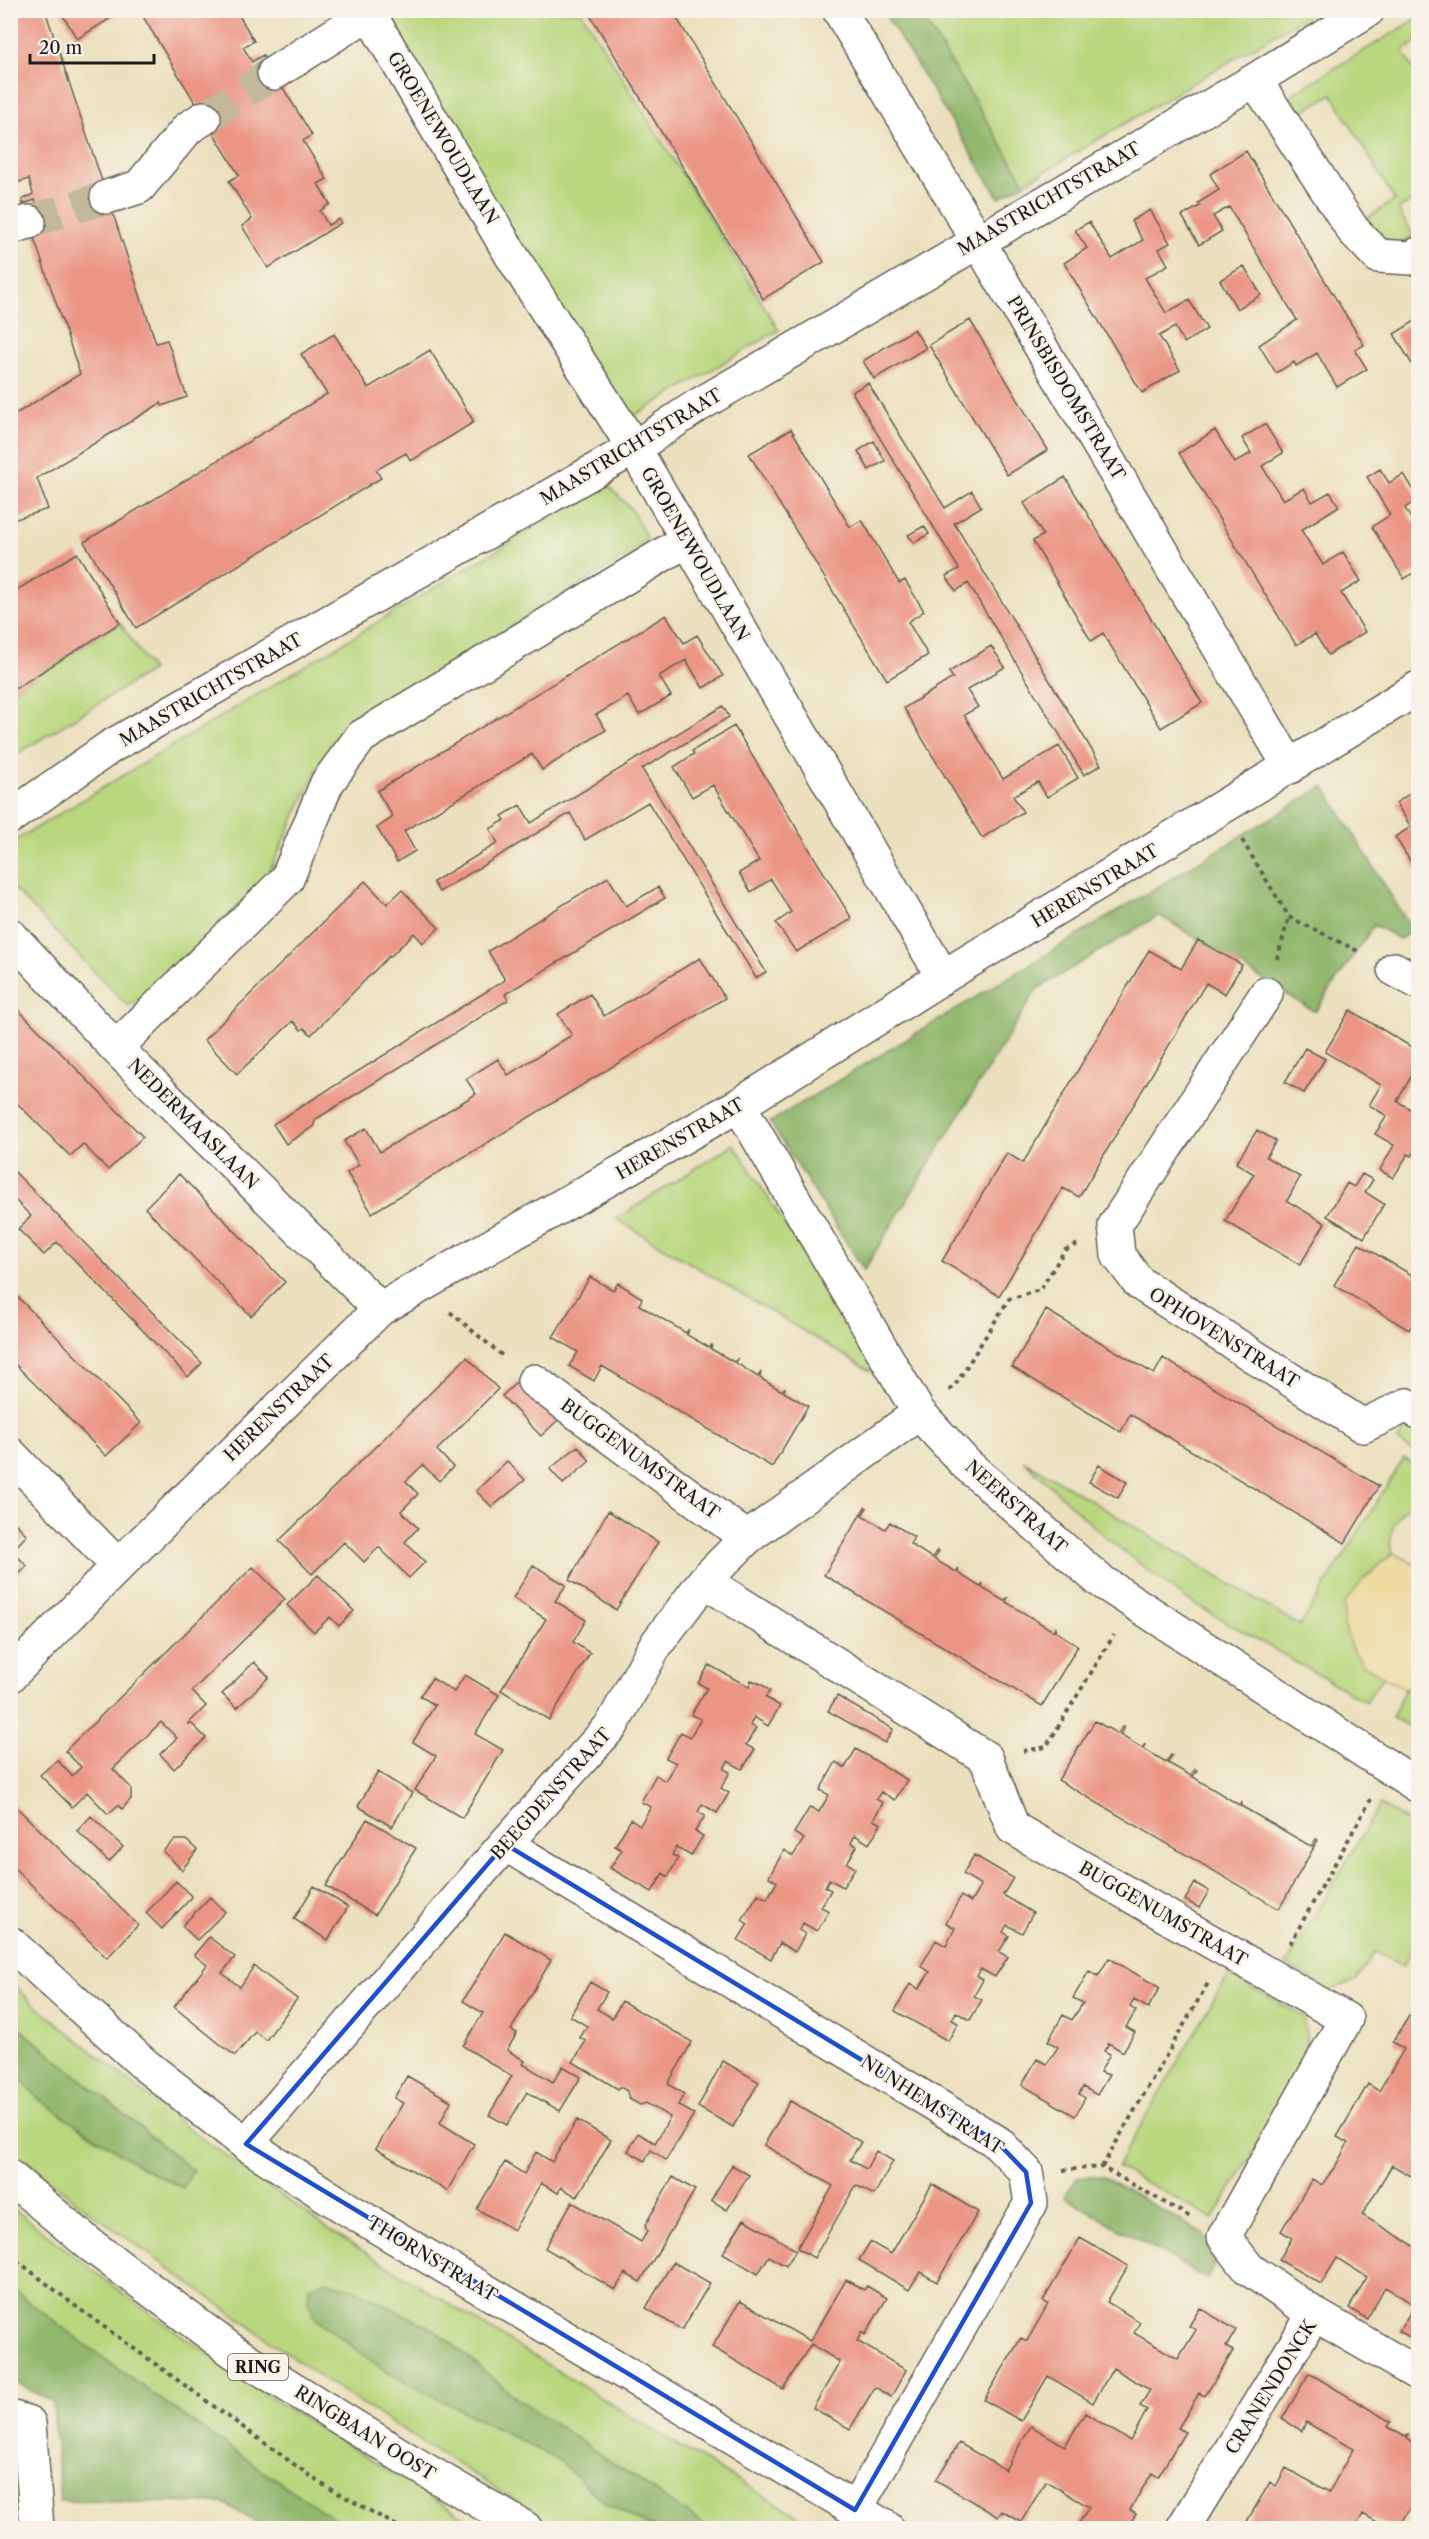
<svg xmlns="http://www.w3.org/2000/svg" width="1429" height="2539" font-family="'Libre Caslon Text',serif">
  <rect width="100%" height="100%" fill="#f7f3e8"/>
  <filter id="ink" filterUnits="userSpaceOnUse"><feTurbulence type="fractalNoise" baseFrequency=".0167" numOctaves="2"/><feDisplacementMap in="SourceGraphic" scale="12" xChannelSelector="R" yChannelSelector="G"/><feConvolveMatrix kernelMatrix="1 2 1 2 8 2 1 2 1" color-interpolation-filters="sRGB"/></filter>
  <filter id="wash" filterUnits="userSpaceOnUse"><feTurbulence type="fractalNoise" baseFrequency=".008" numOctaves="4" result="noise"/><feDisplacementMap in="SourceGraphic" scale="24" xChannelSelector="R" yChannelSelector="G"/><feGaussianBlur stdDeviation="1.35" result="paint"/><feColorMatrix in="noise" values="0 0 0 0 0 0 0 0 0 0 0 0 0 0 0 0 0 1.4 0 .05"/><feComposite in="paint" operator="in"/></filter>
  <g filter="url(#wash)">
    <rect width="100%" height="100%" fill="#ebe0bd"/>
    <path fill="#b9d77e" stroke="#6a7a4d" stroke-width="1.5" d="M378 11H581L779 330 627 420Z
      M919 11H1314L1025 183Z
      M1418 18V41L1403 51 1418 77V197L1398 210 1414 236C1391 250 1379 239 1367 218L1395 200 1332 94 1300 113 1290 95Z
      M607 484 631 509 647 539 631 554 361 718 321 761 266 879 144 1000 127 1005 11 886V843Z
      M120 623 152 670 14 756 10 752V692Z
      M734 1144 882 1378 616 1219Z
      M1408 1425 1418 1431V1454L1397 1441Z
      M1404 1458 1418 1467V1499C1398 1511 1386 1529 1393 1553L1364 1579 1363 1665 1383 1676 1366 1702 1186 1599 1105 1537 1023 1460 1300 1626Z
      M1418 1686V1728L1415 1729 1392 1718 1405 1689Z
      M1380 1804 1418 1828V1939L1403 1966 1374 1952 1357 1980 1329 1991 1286 1964Z
      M1228 1975 1303 2016 1310 2059 1213 2219 1117 2167Z
      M10 1980 28 1999 182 2124 334 2233 679 2446 819 2528H709L515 2397 437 2331 387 2372 558 2460 606 2504 654 2528H558L326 2381 75 2201 11 2148V2068L41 2101 193 2171 11 2021Z
      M10 2206 130 2299 277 2402 481 2528H348L217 2440 51 2320 11 2287Z"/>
    <path fill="#92b86d" stroke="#576a44" stroke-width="1.5" d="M883 11H919L1025 183 999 198Z
      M1324 786 1412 930 1400 939 1374 925 1315 1012 1159 915 1037 989 864 1270 770 1122Z
      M10 2021 193 2171 183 2188 141 2167 41 2101 11 2068Z
      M1102 2176 1204 2234 1215 2265 1207 2279 1064 2197 1077 2178Z
      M325 2281 359 2291 437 2331 515 2397 709 2528H654L606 2504 558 2460 387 2372 317 2320 308 2302 309 2286Z
      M10 2287C119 2373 233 2451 348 2528H265L224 2503 60 2501 53 2402 11 2380Z"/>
    <path fill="#eeda9e" stroke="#857b5d" stroke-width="1.5" d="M1393 1553 1418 1565V1686L1405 1689 1363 1665 1351 1647 1344 1625V1604L1364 1579Z"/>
    <g id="blocks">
      <path fill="#eb9584" d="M10 10H45L156 343 167 340 187 397 162 406 161 403 37 478 48 509 10 521V411L14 415 80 374 28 220 40 216 35 200 23 204 22 200 33 194 29 179 16 183 10 166Z
        M60 10H124L77 39Z
        M139 10H236L254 41 243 47 252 62 263 55 265 59 254 66 263 80 274 73 312 135 303 141 327 179 318 184 330 204 320 211 328 225 339 219 341 223 268 268 242 226 252 219 229 181 239 175Z
        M587 10H672L824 262 763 299Z
        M1246 151 1364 345 1355 350 1367 369 1337 387 1317 353 1296 366 1294 362 1276 373 1259 345 1297 320 1229 207 1213 216 1222 231 1199 245 1182 216 1200 206 1198 203 1219 190 1210 174Z
        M1150 210 1170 243 1159 249 1168 265 1145 278 1166 313 1189 300 1207 329 1184 343 1175 327 1159 336 1180 370 1142 393 1064 263 1087 248 1075 230 1089 222 1112 259 1143 240 1131 221Z
        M1244 266 1261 295 1237 309 1220 280Z
        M1418 319V369L1416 371 1394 334Z
        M970 320 1048 450 1007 475 929 345Z
        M914 329 926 348 874 379 863 361Z
        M334 334 368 388 430 350 474 422 411 461 406 453 376 470 381 478 136 628 84 542 327 394 301 354Z
        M868 383 945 508 972 491 981 507 954 523 1101 765 1084 775 968 583 956 591 946 576 959 569 852 392Z
        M1265 424 1283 453 1262 466 1283 500 1304 488 1312 502 1330 492 1339 506 1301 530 1323 565 1343 552 1361 581 1341 593 1365 632 1328 655 1315 634 1296 645 1179 453 1215 430 1235 463 1251 453 1242 438Z
        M791 429 850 527 862 520 899 583 905 580 924 611 908 622 928 655 887 680 749 454Z
        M874 441 885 461 869 470 858 451Z
        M1380 469 1389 483 1404 474 1418 497V499L1405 508 1413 522 1418 519V570L1404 579 1372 527 1390 515 1367 477Z
        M1065 477 1202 703 1161 728 1103 633 1091 641 1033 541 1043 535 1024 503Z
        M924 526 929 534 914 543 908 535Z
        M77 553 120 623 10 692V594Z
        M666 615 684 643 697 635 723 676 703 688 686 660 659 676 671 696 639 715 628 696 596 715 606 730 542 770 532 754 404 831 415 851 397 862 377 828 393 817 377 791Z
        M991 646 1005 667 967 690 978 707 964 715 1003 779 1059 746 1078 778 1047 797 1038 782 1013 796 1023 812 982 838 904 708 953 678 949 672Z
        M723 706 729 717 642 769 766 972 756 978 648 802 585 840 570 813 439 892 433 882 498 843 490 829 505 820 502 816 520 805 531 823Z
        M734 726 852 919 796 952 776 923 791 912 771 879 751 892 739 873 759 861 713 785 692 797 674 767 694 754 692 751Z
        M1418 788V869L1416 870 1395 837 1411 827 1396 803Z
        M608 877 626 906 658 887 665 898 505 994 508 1000 316 1119 313 1127 286 1144 273 1124 505 980 488 951Z
        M365 881 387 904 402 890 439 928 423 943 414 933 390 957 389 956 311 1035 304 1028 301 1030 293 1021 237 1074 204 1040Z
        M1198 940 1242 965 1225 994 1206 983 1079 1197 1063 1188 999 1296 942 1261 1007 1153 1023 1163 1149 950 1181 969Z
        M700 958 725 998 372 1213 347 1173 359 1165 344 1141 366 1128 380 1152 476 1094 466 1079 498 1059 508 1075 572 1035 558 1014 590 994 604 1016Z
        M10 1001 143 1137 108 1170 83 1144 70 1156 10 1096Z
        M1350 1010 1418 1051V1065L1397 1101 1418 1114V1146L1412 1156 1408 1154 1393 1178 1380 1170 1394 1145 1375 1134 1387 1116 1369 1105 1381 1085 1325 1052Z
        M1305 1048 1325 1059 1304 1093 1285 1082Z
        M1257 1130 1276 1141 1266 1157 1300 1177 1287 1201 1325 1223 1300 1265 1225 1221 1254 1174 1236 1163Z
        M10 1167 202 1363 188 1377 57 1242 44 1255 18 1229 31 1216 10 1195Z
        M179 1174 285 1282 251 1316 145 1208Z
        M1362 1174 1373 1180 1365 1192 1384 1204 1364 1238 1327 1216 1347 1183 1354 1187Z
        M1359 1244 1415 1277 1418 1271V1313L1409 1330 1334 1285Z
        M590 1277 613 1290 618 1283 642 1298 639 1305 686 1333 689 1329 687 1335 710 1348 712 1344 711 1349 734 1362 738 1358 736 1363 758 1377 761 1372 760 1378 782 1391 785 1387 784 1392 808 1406 772 1467 602 1366 594 1381 569 1366 578 1352 553 1337Z
        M10 1289 141 1423 106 1456 10 1359Z
        M1046 1310 1154 1374 1163 1358 1379 1486 1345 1543 1130 1414 1121 1432 1012 1367Z
        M467 1357 498 1389 437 1450 453 1467 439 1481 423 1465 406 1481 418 1494 401 1511 418 1528 405 1542 425 1562 409 1578 379 1547 364 1562 344 1542 312 1574 279 1541Z
        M519 1380 558 1420 541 1436 502 1396Z
        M578 1446 590 1461 563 1484 550 1469Z
        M507 1461 525 1480 492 1507 476 1491Z
        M1099 1465 1127 1482 1118 1498 1089 1482Z
        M865 1507 867 1508 862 1515 885 1529 890 1522 914 1537 910 1544 932 1558 937 1550 939 1551 934 1559 956 1572 959 1568 958 1573 980 1587 983 1583 982 1588 1004 1601 1008 1597 1006 1602 1053 1631 1056 1626 1055 1631 1078 1646 1042 1706 824 1575Z
        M608 1511 658 1542 616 1610 569 1580Z
        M10 1518 27 1535 12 1551 27 1566 10 1583Z
        M533 1565 566 1585 555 1601 586 1620 573 1642 590 1653 549 1720 501 1690 546 1619 513 1598Z
        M253 1567 285 1599 192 1691 206 1706 188 1724H192L206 1738 174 1769 160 1754 177 1738 161 1722 113 1769 131 1788V1799L122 1809 118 1805 108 1814 87 1792 72 1807 40 1775 57 1760 72 1776 81 1767 65 1751Z
        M318 1575 354 1611 339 1626 330 1617 314 1632 287 1605Z
        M254 1662 269 1677 237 1708 222 1694Z
        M709 1665 749 1687 751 1680 761 1684 770 1691 765 1697 780 1706 768 1726 754 1717 750 1725 756 1728 746 1745 755 1750 742 1769 728 1761 724 1769 730 1772 721 1788 729 1793 717 1813 702 1804 698 1812 705 1816 695 1831 703 1836 691 1856 676 1847 672 1855 678 1858 668 1877 663 1873 652 1892 610 1868 622 1850 615 1846 631 1819 640 1825 651 1807 641 1802 656 1775 665 1781 676 1763 666 1758 681 1732 690 1737 701 1719 691 1715 707 1688 698 1683Z
        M465 1675 499 1695 475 1734 503 1750 462 1818 415 1790 436 1756 413 1742 435 1705 420 1696 432 1678 454 1692Z
        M837 1696 893 1729 885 1743 828 1711Z
        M1095 1721 1118 1734 1122 1727H1124L1120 1735 1142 1748 1145 1744 1144 1749 1166 1762 1171 1755 1172 1756 1168 1763 1191 1776 1195 1769 1197 1770 1193 1777 1239 1805 1242 1801 1241 1806 1312 1847 1316 1839 1318 1840 1279 1909 1058 1780Z
        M856 1749 907 1780 895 1800 881 1792 876 1799 883 1803 873 1820 881 1824 869 1844 855 1835 851 1843 857 1846 847 1863 855 1868 843 1887 829 1879 825 1887 831 1890 821 1907 829 1911 817 1931 803 1923 799 1930 805 1934 795 1952 780 1943 771 1959 738 1940 748 1924 742 1920 758 1894 767 1899 777 1882 769 1877 784 1850 793 1856 804 1839 794 1833 810 1807 819 1812 829 1795 820 1790 836 1762 845 1768Z
        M378 1772 412 1793 392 1827 358 1806Z
        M12 1803 138 1925 107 1958 10 1864Z
        M91 1816 123 1847 109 1862 77 1831Z
        M367 1819 416 1848 375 1915 326 1886Z
        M175 1840H186L197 1850 182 1870 163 1851Z
        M974 1855 1013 1878 1003 1895 1033 1913 1022 1933 1007 1925 1003 1932 1009 1936 999 1952 1008 1957 995 1977 981 1969 977 1976 983 1980 974 1996 982 2000 970 2020 956 2012 952 2020 958 2023 948 2041 895 2011 910 1984 919 1989 930 1972 921 1966 936 1940 946 1946 955 1928 946 1923 961 1896 971 1902 981 1885 963 1874Z
        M176 1881 192 1897 162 1929 146 1913Z
        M1195 1883 1209 1891 1199 1908 1185 1900Z
        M314 1886 348 1907 328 1940 294 1919Z
        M210 1897 225 1912 197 1940 182 1926Z
        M505 1932 551 1960 511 2030 517 2033 507 2050 525 2061 523 2064 553 2082 563 2066 581 2077 560 2111 527 2092 507 2125 489 2115 512 2076 463 2046 483 2013 463 2001Z
        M209 1937 235 1957 222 1973 240 1987 254 1966 297 1999 266 2040 255 2032 235 2056 174 2007 207 1965 194 1955Z
        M1109 1958 1160 1988 1148 2008 1134 2000 1130 2007 1136 2011 1126 2027 1135 2032 1123 2052 1109 2043 1104 2051 1110 2054 1100 2072 1109 2075 1097 2095 1083 2087 1079 2094 1085 2098 1075 2116 1022 2085 1037 2059 1047 2064 1058 2047 1048 2041 1063 2015 1072 2020 1083 2003 1073 1998 1089 1971 1098 1976Z
        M590 1982 607 1992 597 2009 612 2018 622 2001 692 2042 668 2084 684 2094 678 2105 694 2114 666 2160 651 2150 645 2161 628 2151 638 2133 655 2143 670 2117 646 2103 640 2105 629 2099 627 2091 620 2087 618 2089 573 2062 586 2041 580 2038 587 2026 570 2016Z
        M1409 2016 1418 2022V2180L1392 2165 1362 2215 1418 2248V2342L1399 2331 1415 2305 1385 2287 1367 2319 1349 2308 1367 2277 1337 2258 1321 2284 1279 2260 1292 2238 1281 2231 1312 2179 1322 2185 1336 2165 1348 2143 1337 2137 1368 2084 1379 2091 1404 2049 1393 2042Z
        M723 2061 759 2082 733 2127 698 2107Z
        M407 2076 451 2101 440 2123 474 2144 447 2191 376 2149 403 2103 394 2098Z
        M790 2101 861 2142 850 2160 866 2169 876 2151 893 2161 874 2195 856 2185 814 2258 797 2248 833 2186 764 2145Z
        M577 2120 611 2140 577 2197 561 2187 558 2193 541 2183 514 2230 477 2209 505 2162 524 2174 536 2152 552 2162Z
        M732 2165 749 2175 727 2210 711 2200Z
        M673 2177 695 2190 640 2282 625 2273 615 2290 545 2248 572 2202 641 2242 647 2232 645 2225Z
        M932 2184 978 2212 937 2282 920 2272 909 2290 859 2260 870 2242 891 2254Z
        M744 2219 796 2250 786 2266 769 2256 758 2274 723 2253Z
        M1080 2238 1128 2266 1107 2302 1140 2322 1134 2333 1178 2359 1196 2330 1189 2326 1200 2308 1236 2330 1226 2347 1233 2351 1205 2396 1199 2393 1188 2412 1178 2428 1185 2432 1158 2477 1152 2473 1141 2491 1130 2510 1136 2514 1127 2528H1076L1089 2507 1046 2481 1021 2522 1002 2511 998 2517 936 2480 959 2443 1005 2470 1031 2426 1065 2446 1085 2413 1130 2441 1147 2410 1140 2406 1150 2390 1113 2368 1093 2403 1048 2376 1021 2421 984 2400 1021 2338 1027 2341 1048 2304 1043 2301Z
        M673 2262 710 2283 682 2330 646 2308Z
        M846 2280 864 2290 867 2286 887 2298 865 2335 862 2332 857 2341 906 2370 891 2397 875 2387 850 2429 813 2408 840 2362 811 2344 783 2389 712 2347 740 2301 810 2341Z
        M1309 2373 1391 2422 1388 2427 1405 2437 1409 2434 1407 2438 1418 2445V2495L1399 2528H1388L1363 2514 1355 2528H1311L1298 2521 1294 2528H1243L1270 2482 1276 2486 1286 2468 1329 2492 1353 2449 1306 2422 1302 2431 1282 2419Z"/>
    </g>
  </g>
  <g filter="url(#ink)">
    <use href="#blocks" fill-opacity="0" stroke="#646154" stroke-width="1.5"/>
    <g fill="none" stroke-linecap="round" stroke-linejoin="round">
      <path stroke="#c2b99d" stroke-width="33" stroke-dasharray="33 16" stroke-linecap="butt" d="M204 118 274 73
        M29 222 107 197"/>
      <g stroke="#646154" stroke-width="36">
        <path id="minor" d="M367 10 510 253 634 448 943 977
          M839 10 978 241 1290 767
          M274 73 369 13
          M1255 80 1353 230 1378 256 1411 258 1418 254
          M107 197 139 187 188 128 204 118
          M10 227 29 222
          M10 817 110 747 634 448 697 406 1255 80 1368 10
          M10 935 116 1048 380 1309
          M1394 969 1418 982
          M1266 994 1115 1225 1118 1255 1139 1283 1363 1426 1407 1405 1418 1412
          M116 1048 287 879 327 783 361 737 687 540
          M739 1105 919 1413 966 1464 1099 1580 1418 1786
          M534 1381 747 1538
          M10 1454 118 1566
          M704 1581 986 1758 1013 1828 1346 2019 1224 2237 1249 2269 1314 2314
          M10 1676 118 1566 380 1309 739 1105 943 977 1418 688
          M505 1844 997 2142 1026 2172 1031 2203 855 2510
          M10 1943 145 2065 246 2144 349 2210 887 2528
          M246 2144 505 1844 612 1725 655 1646 704 1581 747 1538 919 1413
          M10 2417 29 2423 37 2528
          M1183 2528 1314 2314 1418 2374"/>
      </g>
      <g stroke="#646154" stroke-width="36">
        <path id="major" d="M10 2177 92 2246 234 2352 405 2458 525 2528"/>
      </g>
      <path stroke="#646154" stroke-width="4" stroke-dasharray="4.5 4.5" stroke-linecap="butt" d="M1242 840 1289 917 1360 952
        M1277 959 1289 917
        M450 1312 504 1357
        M949 1390 954 1387 1009 1299 1040 1290 1065 1250 1080 1243
        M1023 1751 1046 1747 1114 1635
        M1290 1944 1371 1799
        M1102 2167 1208 1983
        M1063 2170 1102 2167 1192 2218
        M10 2255 78 2308 320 2483 401 2528
        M74 2528H87"/>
      <use href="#minor" stroke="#fff" stroke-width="33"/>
      <use href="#major" stroke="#fff" stroke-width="33"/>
    </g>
  </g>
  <path fill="none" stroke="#1d4ed8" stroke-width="4.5" stroke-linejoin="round" d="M505 1844 997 2142 1026 2172 1031 2203 855 2510 246 2144Z"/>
  <g text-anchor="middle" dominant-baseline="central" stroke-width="5" stroke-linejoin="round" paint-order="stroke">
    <rect fill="#f7f3e8" stroke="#5e5c59" stroke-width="1.5" x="228" y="2354" width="60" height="26" rx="4.5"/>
    <g font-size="16" font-weight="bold" fill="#1c1c1c">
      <text x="258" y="2367">RING</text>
    </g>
    <g font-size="18" fill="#1c1c1c" stroke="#f7f3e8">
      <text transform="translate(443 138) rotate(59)">GROENEWOUDLAAN</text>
      <text transform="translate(1049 199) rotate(-30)">MAASTRICHTSTRAAT</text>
      <text transform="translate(1066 388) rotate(59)">PRINSBISDOMSTRAAT</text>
      <text transform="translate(631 447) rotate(-31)">MAASTRICHTSTRAAT</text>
      <text transform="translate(695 554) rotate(60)">GROENEWOUDLAAN</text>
      <text transform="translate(211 690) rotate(-30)">MAASTRICHTSTRAAT</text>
      <text transform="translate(1095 886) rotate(-31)">HERENSTRAAT</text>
      <text transform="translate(193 1124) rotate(45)">NEDERMAASLAAN</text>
      <text transform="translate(680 1139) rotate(-30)">HERENSTRAAT</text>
      <text transform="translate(1224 1338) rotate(32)">OPHOVENSTRAAT</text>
      <text transform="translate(279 1408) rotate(-44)">HERENSTRAAT</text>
      <text transform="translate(640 1459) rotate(36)">BUGGENUMSTRAAT</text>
      <text transform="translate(1016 1507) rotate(42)">NEERSTRAAT</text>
      <text transform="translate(551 1794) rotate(-48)">BEEGDENSTRAAT</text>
      <text transform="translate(1163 1914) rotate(30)">BUGGENUMSTRAAT</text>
      <text transform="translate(932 2105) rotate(33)">NUNHEMSTRAAT</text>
      <text transform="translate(432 2259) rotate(31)">THORNSTRAAT</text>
      <text transform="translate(1271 2387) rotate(-58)">CRANENDONCK</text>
      <text transform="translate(365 2433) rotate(32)">RINGBAAN OOST</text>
    </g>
  </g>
  <rect width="1429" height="2539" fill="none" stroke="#f7f3e8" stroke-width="36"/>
  <path d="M30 54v9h124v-9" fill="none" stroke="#1c1c1c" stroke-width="3"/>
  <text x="39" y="54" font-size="18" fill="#1c1c1c" stroke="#f7f3e8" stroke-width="4.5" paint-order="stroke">20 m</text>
</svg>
